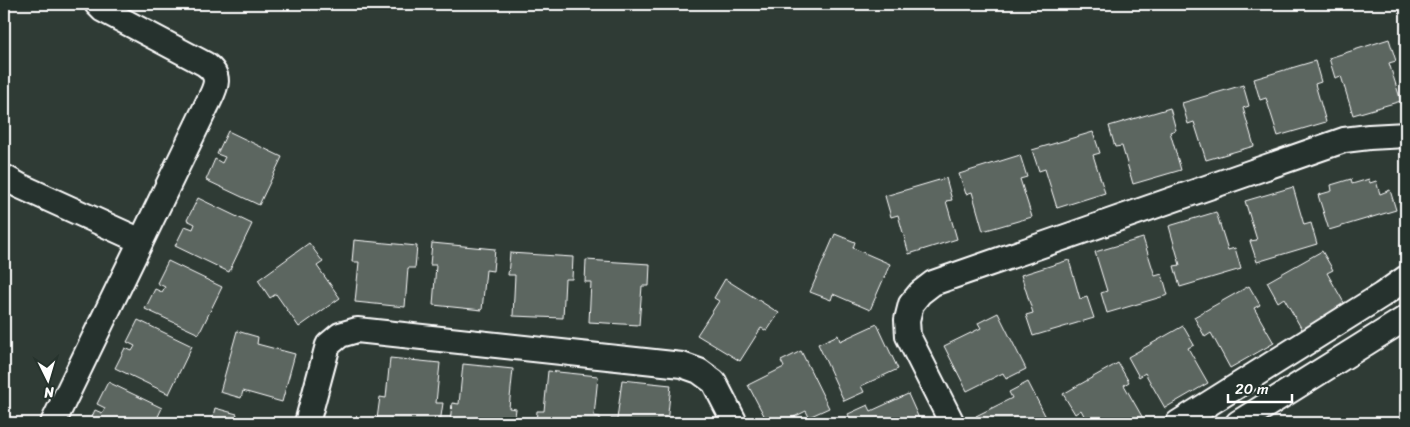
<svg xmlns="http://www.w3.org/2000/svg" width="1410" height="427" font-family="Sriracha,sans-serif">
  <rect width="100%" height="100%" fill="#2f3b35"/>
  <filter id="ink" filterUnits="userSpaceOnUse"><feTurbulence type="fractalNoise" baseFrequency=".02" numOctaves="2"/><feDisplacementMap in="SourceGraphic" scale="10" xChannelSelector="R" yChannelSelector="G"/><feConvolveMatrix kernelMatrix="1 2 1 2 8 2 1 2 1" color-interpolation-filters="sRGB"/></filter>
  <g filter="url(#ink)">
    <path fill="#5b6661" stroke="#fff" d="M1389 39 1396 61 1389 63 1401 101 1353 115 1341 76 1335 78 1329 58Z
      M1315 61 1321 82 1315 84 1326 122 1278 136 1266 98 1260 100 1254 79Z
      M1243 85 1249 106 1243 108 1254 146 1206 160 1194 122 1188 124 1182 103Z
      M1170 108 1176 130 1170 132 1181 170 1133 184 1122 146 1115 147 1109 126Z
      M228 131 282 157 259 205 206 180 215 159 222 163 225 157 217 154Z
      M1093 132 1100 153 1093 155 1105 193 1057 208 1045 169 1039 171 1032 150Z
      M1020 155 1027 177 1020 179 1032 217 983 231 972 192 966 194 959 174Z
      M946 178 952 200 946 201 957 239 909 254 898 215 891 217 885 196Z
      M1351 179 1352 184 1369 179 1370 183 1376 181 1380 194 1390 190 1396 210 1329 230 1318 195 1332 191 1331 185Z
      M1293 187 1304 225 1311 223 1317 244 1257 262 1250 241 1257 240 1245 201Z
      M198 198 252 224 229 272 175 246 185 226 193 229 195 224 187 220Z
      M1216 212 1228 250 1235 248 1241 269 1180 287 1174 266 1180 265 1169 226Z
      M835 234 855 242 853 248 890 264 870 310 833 294 831 300 810 292Z
      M1143 238 1155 276 1162 274 1168 295 1107 313 1101 293 1107 291 1095 252Z
      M354 240 417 246 415 268H408L405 307 355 302 359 262H352Z
      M309 243 323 262 317 266 340 298 299 327 276 294 270 298 258 280Z
      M432 243 495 249 493 271 486 270 482 310 433 305 436 265H430Z
      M1322 251 1333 270 1327 273 1347 308 1304 333 1284 298 1278 302 1267 282Z
      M510 253 573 257 572 279H565L563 318 513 316 515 275H508Z
      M586 260 650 264 649 286H642L639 325 589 322 591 282H585Z
      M1069 260 1080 299 1087 297 1094 318 1033 336 1026 315 1033 313 1021 275Z
      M168 261 222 287 199 334 145 309 155 289 162 292 165 287 157 283Z
      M725 279 779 313 767 331 761 328 740 361 697 335 719 301 714 298Z
      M1249 286 1260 305 1254 308 1274 343 1230 368 1211 333 1205 337 1194 317Z
      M998 313 1026 369 1006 379 1003 373 967 391 944 346 981 328 978 323Z
      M138 320 192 346 169 394 115 368 125 348 132 351 135 346 127 342Z
      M877 324 898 369 861 386 864 392 844 401 818 344 838 335 840 341Z
      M1183 326 1194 345 1188 348 1208 383 1165 408 1145 373 1139 377 1128 357Z
      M237 331 258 337 257 344 295 354 282 402 243 391 241 398 220 392Z
      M801 351 829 408 809 417 806 411 782 423H768L748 385 784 367 781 361Z
      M390 358 440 363 436 403H443L440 423H420L377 419 380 397 386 398Z
      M1118 363 1129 382 1124 385 1144 420 1138 423H1088L1081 410 1075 414 1063 394Z
      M463 364 513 369 509 408 516 409 514 423H450L452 403 459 404Z
      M548 371 598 376 594 416 600 417V423H536L537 411H544Z
      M622 380 671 385 667 423H610L611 419H617Z
      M108 382 162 408 155 423H89L95 410 102 413 105 408 97 404Z
      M1028 382 1049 423H979L976 416 1012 398 1009 392Z
      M908 394 921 423H852L848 414 868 405 871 411Z
      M215 408 237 414 235 421 244 423H211Z"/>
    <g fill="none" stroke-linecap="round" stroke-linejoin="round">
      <g stroke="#fff" stroke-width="28">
        <path id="street" d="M4 177 20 186 141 241
          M53 423 205 109C213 91 225 78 205 64L103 10 97 4
          M307 423 328 345 340 335 357 330 682 365 699 371 714 382 735 423
          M952 423 908 336 907 320 911 304 920 293 933 283 1344 140 1369 137 1406 135
          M1178 423 1382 295 1406 278
          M1238 423 1406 318"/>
      </g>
      <use href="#street" stroke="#26332d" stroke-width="24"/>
    </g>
  </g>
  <rect width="1410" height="427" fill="none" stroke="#26332d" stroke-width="20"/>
  <rect x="10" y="10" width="1390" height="407" fill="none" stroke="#fff" stroke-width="2" filter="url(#ink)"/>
  <g transform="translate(48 380) rotate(175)" stroke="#26332d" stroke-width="4" paint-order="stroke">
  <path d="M0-4L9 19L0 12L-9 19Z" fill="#ffffff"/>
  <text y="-8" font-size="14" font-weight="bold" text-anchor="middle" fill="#ffffff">N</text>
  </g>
  <path d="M1228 394v8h64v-8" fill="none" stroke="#ffffff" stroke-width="2.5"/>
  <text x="1235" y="394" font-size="15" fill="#ffffff" stroke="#26332d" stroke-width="4" paint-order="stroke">20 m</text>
</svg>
